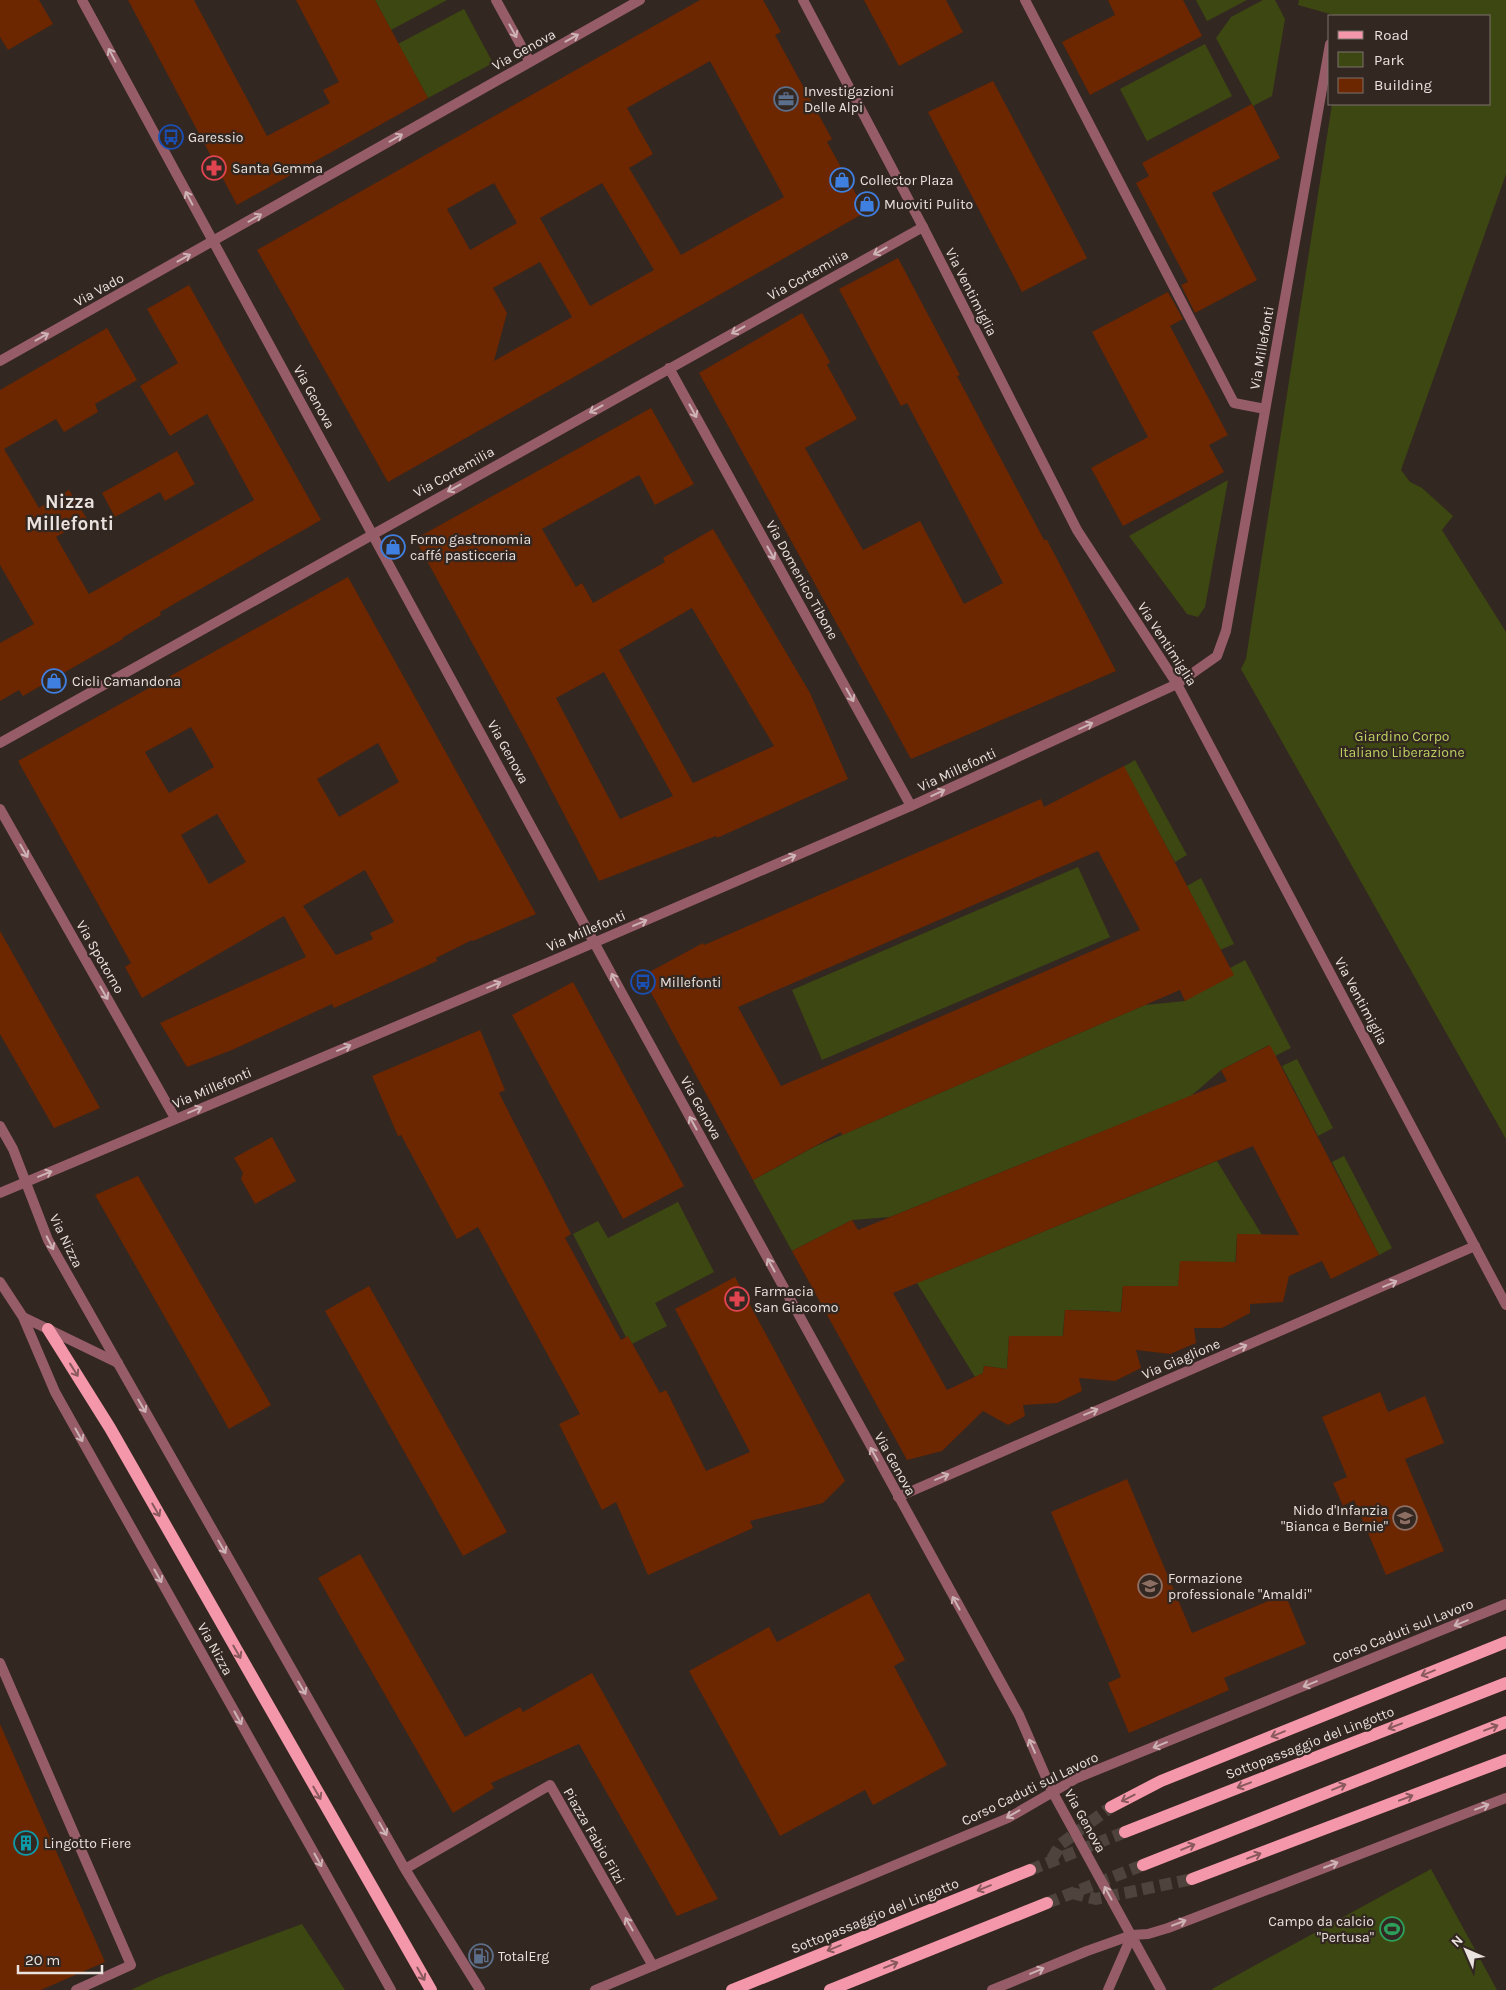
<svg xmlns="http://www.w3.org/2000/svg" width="1506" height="1990" font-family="Karla,sans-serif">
  <rect width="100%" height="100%" fill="#332721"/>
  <path fill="#3d4711" d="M375 0H447L391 30Z
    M1196 0H1247L1207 21Z
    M1263 0H1275L1285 19 1272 96 1253 106 1216 38 1231 17Z
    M1299 0H1506V174L1401 470 1410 482 1422 488 1453 516 1442 530 1506 632V1139L1241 669 1246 659 1332 104H1490V16H1337L1298 5Z
    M464 9 493 63 428 98 398 44Z
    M1205 44 1232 96 1147 141 1120 89Z
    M1228 480 1205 607 1198 617 1187 614 1129 536Z
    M1135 760 1187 855 1175 862 1123 767Z
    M1078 867 1110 937 822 1060 792 990Z
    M1201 878 1234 944 1220 950 1187 886Z
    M1245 960 1291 1048 1275 1056 1269 1045 1221 1070 1191 1096 890 1217 852 1220 792 1251 753 1180 814 1147 1145 1005 1185 1001 1230 968Z
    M1297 1059 1333 1128 1318 1136 1282 1066Z
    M1344 1156 1392 1248 1379 1255 1332 1162Z
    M1217 1161 1262 1235H1237L1235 1268 1222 1262H1180L1178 1294 1168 1286H1123L1120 1318 1109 1311 1065 1310 1062 1343 1053 1336H1009L1007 1369 984 1366 983 1373 975 1377 917 1283Z
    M678 1202 714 1272 655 1303 667 1326 630 1345 573 1234 598 1221 608 1238Z
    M1431 1869 1497 1990H1213L1212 1989Z
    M302 1924 345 1990H131L159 1977Z"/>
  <path fill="#6c2600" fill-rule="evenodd" d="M0 0H39L53 24 8 50 0 37Z
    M128 0H194L267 136 330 103 323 90 339 82 296 0H375L428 98 237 205Z
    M700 0H763L781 32 775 35 832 139 827 142 866 212 388 482 257 250ZM710 61 784 197 681 255 629 168 653 154 627 108ZM494 183 517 223 470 250 447 209ZM602 183 654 270 590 306 540 218ZM540 262 572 317 494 361 507 313 493 288Z
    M864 0H946L963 32 899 66Z
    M1108 0H1183L1202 36 1090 95 1062 42 1115 15Z
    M993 81 1087 258 1022 292 928 112Z
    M1252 104 1280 158 1212 193 1257 280 1195 313 1181 285 1188 282 1136 183 1149 176 1142 163Z
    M898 258 960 375 957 376 1044 540H1047L1116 671 911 759 699 373 802 313 830 362 827 365 857 419 805 448 863 550 920 521 964 604 1003 583 907 403 901 406 839 289Z
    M189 285 321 520 160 612 161 615 122 638 123 639 23 696 19 690 0 701V643L34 624 0 565V390L107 328 137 380 95 404 98 412 64 432 56 419 4 449 39 508 69 490 87 519 56 537 89 594 254 500 207 414 170 436 140 386 178 363 147 309Z
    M1168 292 1183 319 1170 326 1228 435 1209 445 1224 472 1123 526 1091 468 1148 437 1092 332Z
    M651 408 694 484 655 505 639 475 542 529 576 587 582 583 593 603 665 562 663 558 713 529 810 693 848 779 717 838 716 836 599 881 520 730 415 539ZM692 608 774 746 693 783 619 650ZM604 672 673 796 620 819 556 698Z
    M177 451 195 484 165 501 160 492 115 517 102 493Z
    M348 577 536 914 473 941 472 940 436 958 437 961 334 1008 332 1004 232 1050 187 1067 160 1023 306 957 284 916 142 998 125 967 131 963 18 761ZM191 727 214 767 169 793 145 752ZM378 743 399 782 339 817 317 779ZM217 814 246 862 209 884 181 835ZM365 870 394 922 370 933 373 939 336 955 303 906Z
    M1124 766 1234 975 1185 1001 1180 990 842 1135 841 1132 753 1180 642 976 703 943 704 945 1041 799 1044 807ZM1098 851 1140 930 781 1086 738 1007Z
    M0 931 100 1108 54 1128 0 1034Z
    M573 982 684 1186 623 1219 512 1015Z
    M480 1030 505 1090 499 1093 571 1234 565 1238 621 1340 628 1336 660 1393 666 1390 706 1471 750 1452 675 1309 735 1277 845 1481 823 1503 750 1521 753 1528 648 1575 616 1502 602 1510 559 1424 580 1414 478 1227 457 1239 401 1135 398 1136 372 1076Z
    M1270 1045 1379 1255 1331 1279 1322 1261 1289 1276 1283 1302 1250 1304V1313L1222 1328H1194L1196 1343 1170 1354 1136 1350 1141 1368 1115 1381 1079 1378 1082 1391 1057 1403 1023 1405 1025 1416 1008 1425 983 1411 942 1451 907 1460 792 1251 852 1220 858 1230 1227 1081 1221 1070ZM1253 1146 1299 1235 1237 1234 1236 1262 1180 1261 1178 1286H1123L1121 1312 1065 1310 1063 1336H1009L1007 1369 984 1366 983 1373 947 1390 893 1293Z
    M272 1137 296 1181 255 1204 241 1179 243 1173 234 1158Z
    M138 1176 271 1405 229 1429 95 1195Z
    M369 1286 507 1532 463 1556 325 1311Z
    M1380 1392 1388 1412 1425 1396 1444 1443 1405 1459 1444 1551 1386 1575 1354 1500 1343 1506 1333 1483 1347 1477 1322 1417Z
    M1127 1479 1192 1633 1285 1594 1306 1644 1224 1678 1229 1690 1129 1733 1108 1683 1121 1677 1051 1512Z
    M360 1554 465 1737 520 1707 523 1712 592 1673 718 1899 677 1916 579 1744 491 1783 494 1788 453 1813 318 1578Z
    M869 1593 905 1660 894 1666 947 1765 873 1805 865 1790 780 1836 689 1671 769 1627 777 1642Z
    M0 1724 105 1962 41 1990H0Z"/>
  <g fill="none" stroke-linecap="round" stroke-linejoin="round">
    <path stroke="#4e433d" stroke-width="12" stroke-dasharray="12 6" stroke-linecap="butt" d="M1052 1859 1061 1844 1111 1807
      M1030 1870 1125 1832
      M1072 1893 1096 1899 1192 1879
      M1047 1903 1143 1865"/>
    <path stroke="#965d69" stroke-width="10" d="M1025 0 1234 403 1265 409
      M0 1663 131 1965 76 1990
      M1108 1990 1132 1935"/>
    <path stroke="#965d69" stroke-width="10" d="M496 0 530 62
      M0 361 640 0
      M669 368 911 806
      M0 743 923 227
      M0 809 175 1118
      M0 1126 13 1149 48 1240 405 1869 480 1990
      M0 1193 554 960 911 806 1177 684 1217 656 1226 631 1330 44
      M898 1497 1475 1246
      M405 1869 550 1785 653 1966"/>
    <path stroke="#965d69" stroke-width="10" d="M82 0 614 979 1019 1715 1052 1791 1161 1990
      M803 0 923 227 1077 530 1177 684 1506 1305
      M0 1282 23 1317 118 1363
      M23 1317 55 1392 391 1990
      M595 1990 1008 1818 1077 1778 1506 1604
      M992 1990 1087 1951 1132 1935 1148 1934 1168 1928 1506 1798"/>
    <path stroke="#f597ab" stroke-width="12" d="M48 1329 110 1428 431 1990
      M1111 1807 1161 1781 1506 1642
      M1125 1832 1506 1683
      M1143 1865 1506 1722
      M1192 1879 1506 1760
      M732 1990 1030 1870
      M830 1990 1047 1903"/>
  </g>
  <defs><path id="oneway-shaft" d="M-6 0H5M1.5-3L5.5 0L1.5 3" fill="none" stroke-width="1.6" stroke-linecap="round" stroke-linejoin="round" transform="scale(1.25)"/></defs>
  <g stroke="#cdb3b5">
    <use href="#oneway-shaft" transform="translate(513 31) rotate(61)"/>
    <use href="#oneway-shaft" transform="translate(572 38) rotate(-29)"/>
    <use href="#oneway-shaft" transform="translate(112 55) rotate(-118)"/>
    <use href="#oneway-shaft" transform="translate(396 138) rotate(-30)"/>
    <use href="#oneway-shaft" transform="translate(189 198) rotate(-118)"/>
    <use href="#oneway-shaft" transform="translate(255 218) rotate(-30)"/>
    <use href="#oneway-shaft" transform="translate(880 251) rotate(151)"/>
    <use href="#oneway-shaft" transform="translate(184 258) rotate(-29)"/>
    <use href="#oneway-shaft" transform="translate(738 330) rotate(151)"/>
    <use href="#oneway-shaft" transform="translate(42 337) rotate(-29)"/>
    <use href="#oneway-shaft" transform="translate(596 409) rotate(151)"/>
    <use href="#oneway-shaft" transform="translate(693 411) rotate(61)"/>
    <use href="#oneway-shaft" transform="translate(454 488) rotate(151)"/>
    <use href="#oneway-shaft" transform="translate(771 553) rotate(61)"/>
    <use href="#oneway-shaft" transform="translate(850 695) rotate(61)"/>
    <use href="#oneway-shaft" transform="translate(1086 726) rotate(-25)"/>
    <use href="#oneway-shaft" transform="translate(938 793) rotate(-25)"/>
    <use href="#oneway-shaft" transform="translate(24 851) rotate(60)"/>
    <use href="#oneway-shaft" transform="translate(789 858) rotate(-23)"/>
    <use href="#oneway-shaft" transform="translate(640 923) rotate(-23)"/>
    <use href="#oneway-shaft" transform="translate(615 980) rotate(-118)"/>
    <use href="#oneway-shaft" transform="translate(494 985) rotate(-23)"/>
    <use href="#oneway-shaft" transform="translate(104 993) rotate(60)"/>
    <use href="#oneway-shaft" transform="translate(344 1048) rotate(-23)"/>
    <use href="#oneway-shaft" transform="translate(195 1110) rotate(-23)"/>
    <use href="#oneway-shaft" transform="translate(693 1123) rotate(-119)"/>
    <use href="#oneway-shaft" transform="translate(45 1174) rotate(-22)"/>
    <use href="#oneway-shaft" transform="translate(50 1243) rotate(63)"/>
    <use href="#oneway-shaft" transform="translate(771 1265) rotate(-119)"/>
    <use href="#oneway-shaft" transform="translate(1390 1284) rotate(-23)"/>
    <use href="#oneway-shaft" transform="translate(1240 1348) rotate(-23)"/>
    <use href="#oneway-shaft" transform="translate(142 1406) rotate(60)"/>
    <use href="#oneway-shaft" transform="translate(1091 1412) rotate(-23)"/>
    <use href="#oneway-shaft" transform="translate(79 1435) rotate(61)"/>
    <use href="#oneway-shaft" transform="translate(874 1454) rotate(-119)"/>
    <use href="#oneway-shaft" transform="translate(942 1477) rotate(-23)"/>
    <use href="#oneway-shaft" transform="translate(222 1547) rotate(60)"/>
    <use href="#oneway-shaft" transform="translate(158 1576) rotate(61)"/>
    <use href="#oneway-shaft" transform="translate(956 1603) rotate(-119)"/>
    <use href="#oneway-shaft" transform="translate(1461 1623) rotate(158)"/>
    <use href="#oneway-shaft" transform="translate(1310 1684) rotate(158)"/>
    <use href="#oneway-shaft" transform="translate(302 1688) rotate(60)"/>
    <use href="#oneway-shaft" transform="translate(238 1718) rotate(61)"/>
    <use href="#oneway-shaft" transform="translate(1160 1745) rotate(158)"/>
    <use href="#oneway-shaft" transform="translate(1032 1746) rotate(-114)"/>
    <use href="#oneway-shaft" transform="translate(1482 1807) rotate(-21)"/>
    <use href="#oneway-shaft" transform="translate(1013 1814) rotate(150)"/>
    <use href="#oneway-shaft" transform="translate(383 1829) rotate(60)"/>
    <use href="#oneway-shaft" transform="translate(318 1860) rotate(61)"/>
    <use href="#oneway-shaft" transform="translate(1331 1865) rotate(-21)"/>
    <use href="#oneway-shaft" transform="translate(1108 1893) rotate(-119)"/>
    <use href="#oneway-shaft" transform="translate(1179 1923) rotate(-21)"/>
    <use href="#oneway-shaft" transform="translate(629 1924) rotate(-120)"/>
    <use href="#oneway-shaft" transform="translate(1037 1971) rotate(-23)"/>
  </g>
  <g stroke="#8a595f">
    <use href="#oneway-shaft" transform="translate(74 1370) rotate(58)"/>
    <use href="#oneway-shaft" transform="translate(156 1510) rotate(60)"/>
    <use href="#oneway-shaft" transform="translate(237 1652) rotate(60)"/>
    <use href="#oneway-shaft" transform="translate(1428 1673) rotate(158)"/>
    <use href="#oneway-shaft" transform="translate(1395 1726) rotate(159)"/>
    <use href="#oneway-shaft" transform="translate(1491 1728) rotate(-21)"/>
    <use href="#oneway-shaft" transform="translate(1278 1734) rotate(158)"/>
    <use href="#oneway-shaft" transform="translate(1244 1785) rotate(159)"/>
    <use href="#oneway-shaft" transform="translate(1339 1787) rotate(-22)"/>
    <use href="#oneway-shaft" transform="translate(317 1793) rotate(60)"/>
    <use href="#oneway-shaft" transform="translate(1128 1798) rotate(153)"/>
    <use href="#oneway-shaft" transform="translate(1406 1798) rotate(-21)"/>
    <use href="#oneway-shaft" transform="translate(1188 1847) rotate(-22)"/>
    <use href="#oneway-shaft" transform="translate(1254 1856) rotate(-21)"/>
    <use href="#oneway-shaft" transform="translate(984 1888) rotate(158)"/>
    <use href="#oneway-shaft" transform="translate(834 1948) rotate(158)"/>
    <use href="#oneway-shaft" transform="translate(891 1965) rotate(-22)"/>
    <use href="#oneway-shaft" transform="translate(421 1974) rotate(60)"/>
  </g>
  <defs>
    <g id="office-ring" transform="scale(1.25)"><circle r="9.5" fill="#332721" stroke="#5c6f8a" stroke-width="1.5"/><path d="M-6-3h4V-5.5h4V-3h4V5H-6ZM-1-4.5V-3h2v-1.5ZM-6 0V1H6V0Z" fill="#5c6f8a"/></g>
    <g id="bus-ring" transform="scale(1.25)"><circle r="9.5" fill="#332721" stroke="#1a4fb4" stroke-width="1.5"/><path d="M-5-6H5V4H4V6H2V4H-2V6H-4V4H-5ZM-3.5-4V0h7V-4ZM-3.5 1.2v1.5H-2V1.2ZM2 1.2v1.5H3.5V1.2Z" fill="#1a4fb4"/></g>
    <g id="pharmacy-ring" transform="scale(1.25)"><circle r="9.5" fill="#332721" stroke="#e0444e" stroke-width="1.5"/><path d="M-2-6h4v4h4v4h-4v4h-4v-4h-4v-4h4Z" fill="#e0444e"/></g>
    <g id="shop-ring" transform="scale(1.25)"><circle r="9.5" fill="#332721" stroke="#3f7fe0" stroke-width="1.5"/><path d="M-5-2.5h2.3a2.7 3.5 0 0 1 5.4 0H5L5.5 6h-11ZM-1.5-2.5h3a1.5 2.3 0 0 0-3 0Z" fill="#3f7fe0"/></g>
    <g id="school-ring" transform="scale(1.25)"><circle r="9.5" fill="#332721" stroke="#8d6e63" stroke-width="1.5"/><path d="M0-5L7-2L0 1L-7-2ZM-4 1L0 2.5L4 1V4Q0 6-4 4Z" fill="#8d6e63"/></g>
    <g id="building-ring" transform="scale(1.25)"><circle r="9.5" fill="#332721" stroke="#0f9aa8" stroke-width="1.5"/><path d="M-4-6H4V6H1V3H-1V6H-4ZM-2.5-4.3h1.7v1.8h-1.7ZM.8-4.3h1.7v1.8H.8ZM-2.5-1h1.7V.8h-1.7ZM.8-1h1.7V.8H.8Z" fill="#0f9aa8"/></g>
    <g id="stadium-ring" transform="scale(1.25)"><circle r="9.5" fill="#332721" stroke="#2e9e5b" stroke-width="1.5"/><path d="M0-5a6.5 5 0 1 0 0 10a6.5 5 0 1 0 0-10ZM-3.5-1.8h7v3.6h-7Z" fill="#2e9e5b"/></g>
    <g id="fuel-ring" transform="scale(1.25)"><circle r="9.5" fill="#332721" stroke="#5c6f8a" stroke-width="1.5"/><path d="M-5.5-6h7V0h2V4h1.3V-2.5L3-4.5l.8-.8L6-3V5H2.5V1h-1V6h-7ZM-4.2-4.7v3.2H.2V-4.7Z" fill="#5c6f8a"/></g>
  </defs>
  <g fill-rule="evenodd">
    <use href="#office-ring" x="786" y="99"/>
    <use href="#bus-ring" x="171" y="137"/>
    <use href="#pharmacy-ring" x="214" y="168"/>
    <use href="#shop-ring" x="842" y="180"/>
    <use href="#shop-ring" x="867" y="204"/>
    <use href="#shop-ring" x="393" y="547"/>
    <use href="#shop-ring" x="54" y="681"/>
    <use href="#bus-ring" x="643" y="982"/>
    <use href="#pharmacy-ring" x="737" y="1299"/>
    <use href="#school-ring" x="1405" y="1518"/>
    <use href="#school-ring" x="1150" y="1586"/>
    <use href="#building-ring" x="26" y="1843"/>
    <use href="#stadium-ring" x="1392" y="1929"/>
    <use href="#fuel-ring" x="481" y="1956"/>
  </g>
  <g text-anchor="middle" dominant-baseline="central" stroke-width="4.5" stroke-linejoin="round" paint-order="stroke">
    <g font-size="14" fill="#eae2de" stroke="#332721">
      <text transform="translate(524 50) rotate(-29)">Via Genova</text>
      <text transform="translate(808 275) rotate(-29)">Via Cortemilia</text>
      <text transform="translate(99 290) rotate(-29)">Via Vado</text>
      <text transform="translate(971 292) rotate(63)">Via Ventimiglia</text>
      <text transform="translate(1262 348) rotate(-80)">Via Millefonti</text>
      <text transform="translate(314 397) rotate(61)">Via Genova</text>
      <text transform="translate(454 472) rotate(-29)">Via Cortemilia</text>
      <text transform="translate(802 580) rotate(61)">Via Domenico Tibone</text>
      <text transform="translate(1167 644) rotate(57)">Via Ventimiglia</text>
      <text transform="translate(508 752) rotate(61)">Via Genova</text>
      <text transform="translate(957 770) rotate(-25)">Via Millefonti</text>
      <text transform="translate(586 931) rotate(-23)">Via Millefonti</text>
      <text transform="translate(100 957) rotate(60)">Via Spotorno</text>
      <text transform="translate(1361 1001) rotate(62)">Via Ventimiglia</text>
      <text transform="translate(212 1088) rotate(-23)">Via Millefonti</text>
      <text transform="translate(701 1108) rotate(61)">Via Genova</text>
      <text transform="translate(66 1241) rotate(64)">Via Nizza</text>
      <text transform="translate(1181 1359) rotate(-23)">Via Giaglione</text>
      <text transform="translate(895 1464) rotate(61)">Via Genova</text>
      <text transform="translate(1403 1631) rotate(-22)">Corso Caduti sul Lavoro</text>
      <text transform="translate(215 1649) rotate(61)">Via Nizza</text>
      <text transform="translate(1310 1743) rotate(-21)">Sottopassaggio del Lingotto</text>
      <text transform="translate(1030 1789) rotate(-26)">Corso Caduti sul Lavoro</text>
      <text transform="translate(1085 1821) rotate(61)">Via Genova</text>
      <text transform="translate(594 1836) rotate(60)">Piazza Fabio Filzi</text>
      <text transform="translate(875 1916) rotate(-22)">Sottopassaggio del Lingotto</text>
    </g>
    <g font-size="14" fill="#eae2de" stroke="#332721" text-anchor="start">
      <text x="804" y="91">Investigazioni<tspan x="804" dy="16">Delle Alpi</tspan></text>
      <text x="188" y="137">Garessio</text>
      <text x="232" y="168">Santa Gemma</text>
      <text x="860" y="180">Collector Plaza</text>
      <text x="884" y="204">Muoviti Pulito</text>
      <text x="410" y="539">Forno gastronomia<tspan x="410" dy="16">caffé pasticceria</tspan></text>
      <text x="72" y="681">Cicli Camandona</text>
      <text x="660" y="982">Millefonti</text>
      <text x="754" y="1291">Farmacia<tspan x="754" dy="16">San Giacomo</tspan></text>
      <text x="1388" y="1510" text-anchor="end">Nido d'Infanzia<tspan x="1388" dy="16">"Bianca e Bernie"</tspan></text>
      <text x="1168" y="1578">Formazione<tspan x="1168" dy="16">professionale "Amaldi"</tspan></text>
      <text x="44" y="1843">Lingotto Fiere</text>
      <text x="1374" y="1921" text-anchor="end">Campo da calcio<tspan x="1374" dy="16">"Pertusa"</tspan></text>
      <text x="498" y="1956">TotalErg</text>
    </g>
    <g font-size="14" fill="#bbd162" stroke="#332721">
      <text x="1402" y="736">Giardino Corpo<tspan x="1402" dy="16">Italiano Liberazione</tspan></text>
    </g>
    <g font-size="19" font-weight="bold" fill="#eae2de" stroke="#332721">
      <text x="70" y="502">Nizza<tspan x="70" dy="22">Millefonti</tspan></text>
    </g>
  </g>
  <rect x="1328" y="15" width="162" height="90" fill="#332721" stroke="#7c726d"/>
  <rect x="1338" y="31" width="25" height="8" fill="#f597ab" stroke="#7c726d"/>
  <text x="1374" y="40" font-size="15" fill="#eae2de">Road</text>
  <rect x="1338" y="52" width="25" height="15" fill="#3d4711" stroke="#7c726d"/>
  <text x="1374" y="65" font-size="15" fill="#eae2de">Park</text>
  <rect x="1338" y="78" width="25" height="15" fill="#6c2600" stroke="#7c726d"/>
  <text x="1374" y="90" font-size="15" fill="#eae2de">Building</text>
  <g transform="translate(1466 1950) rotate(315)" stroke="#332721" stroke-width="4" paint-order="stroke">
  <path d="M0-4L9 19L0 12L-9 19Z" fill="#eae2de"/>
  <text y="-8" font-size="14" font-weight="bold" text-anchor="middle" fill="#eae2de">N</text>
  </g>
  <path d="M18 1965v8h84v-8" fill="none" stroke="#eae2de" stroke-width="2.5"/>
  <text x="25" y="1965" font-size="15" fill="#eae2de" stroke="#332721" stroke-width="4" paint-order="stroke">20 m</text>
</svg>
